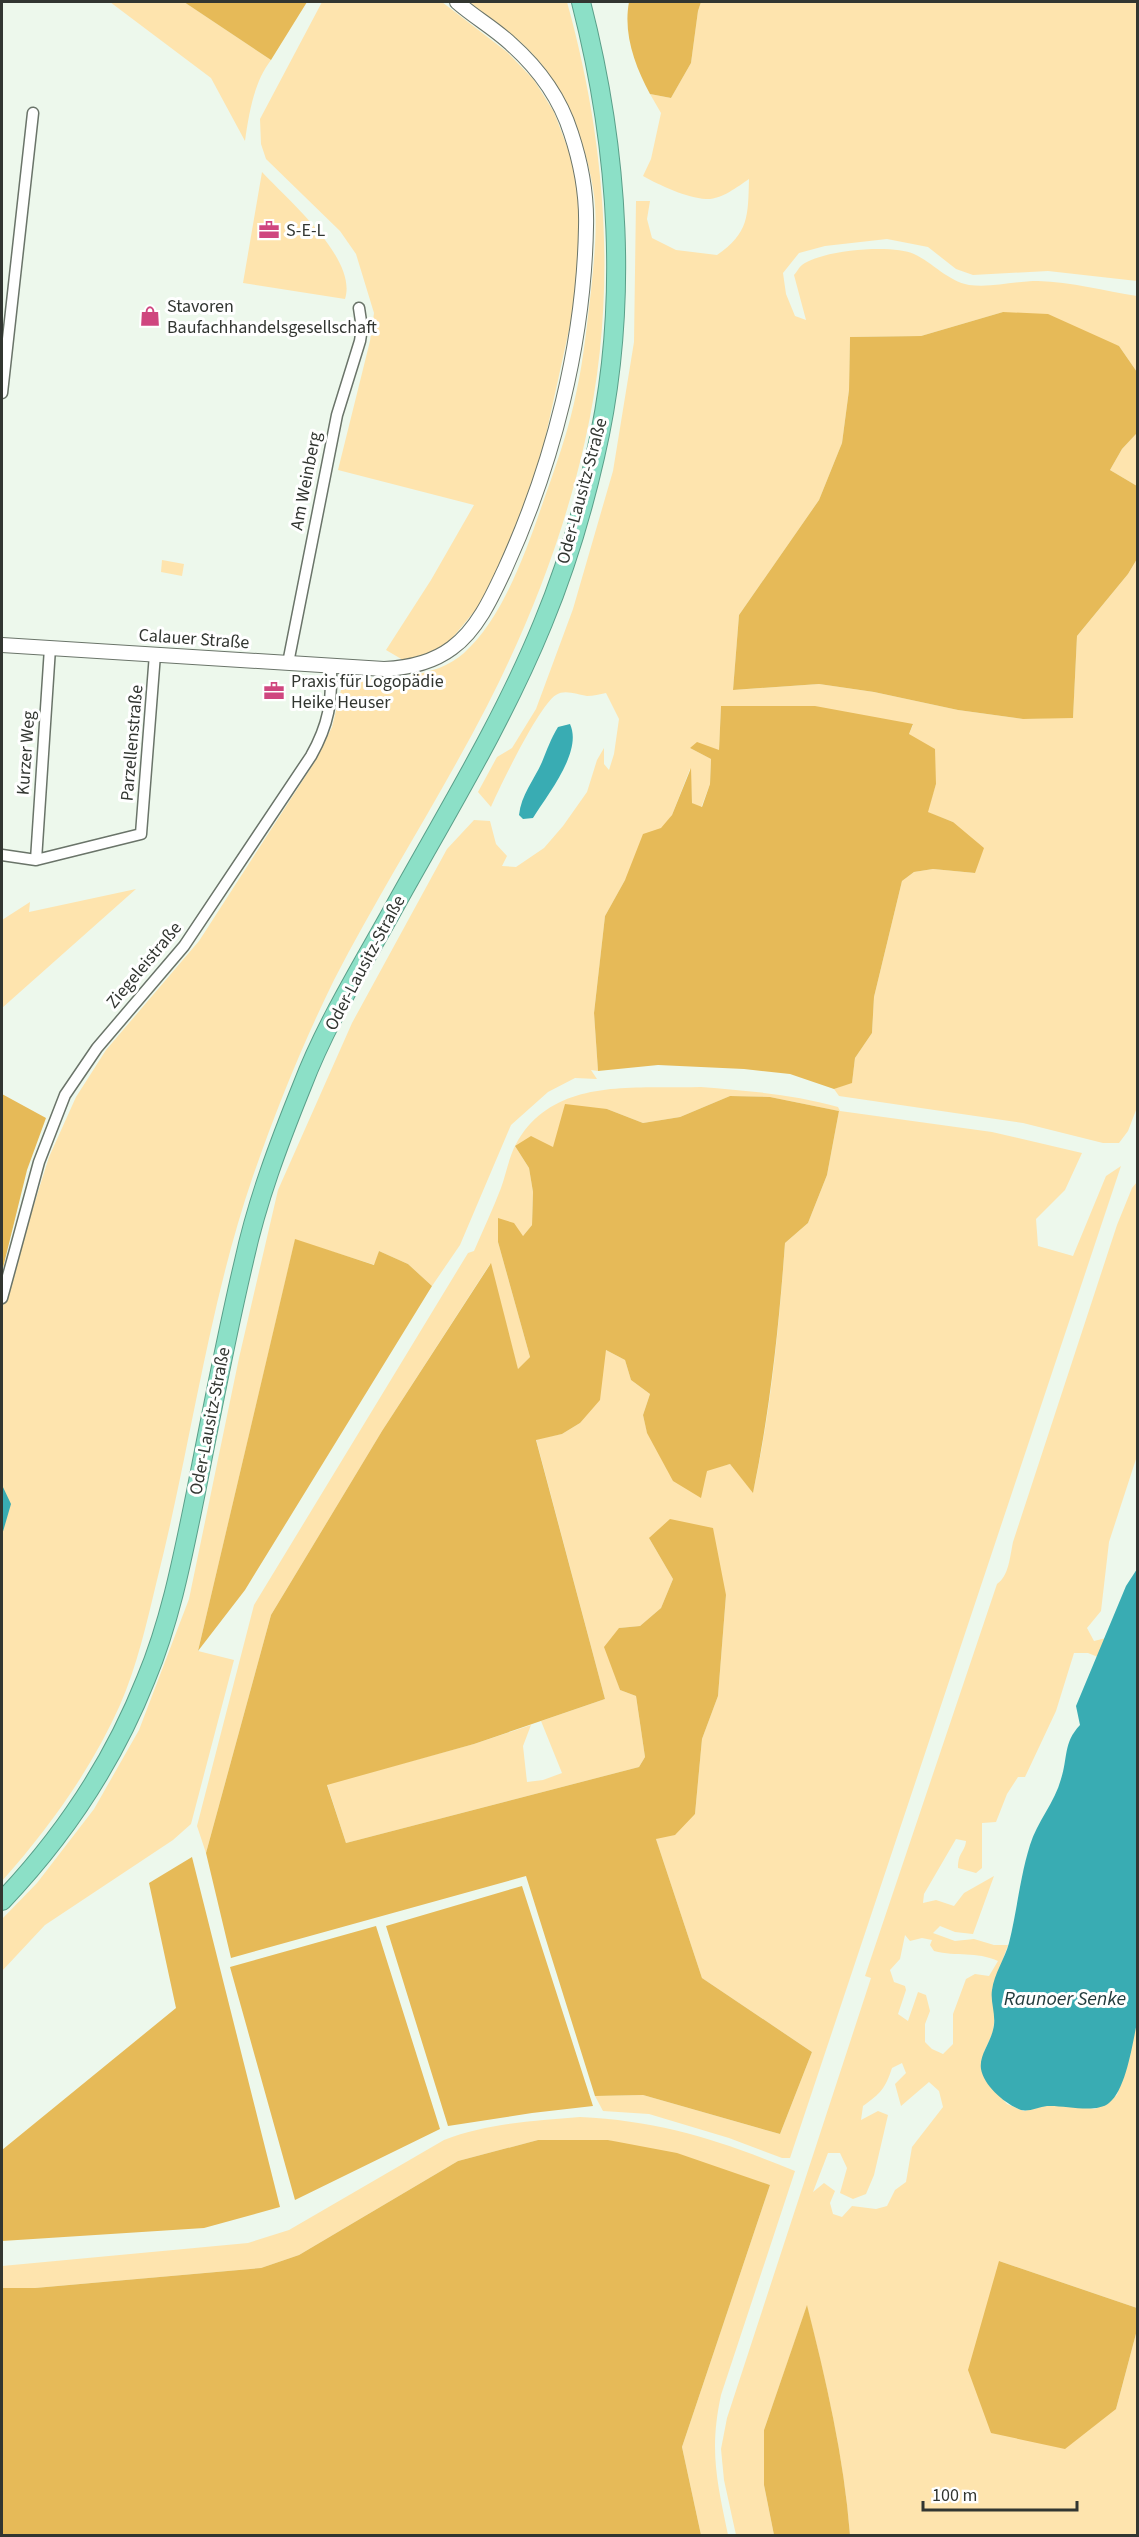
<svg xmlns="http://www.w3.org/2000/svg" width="1139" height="2537" font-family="'Source Sans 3',sans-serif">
  <rect width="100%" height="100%" fill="#edf8ec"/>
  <path fill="#fee4ae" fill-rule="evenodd" d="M110 2H184L271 60C254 82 249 113 245 141L211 78Z
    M322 2H442L507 52 534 80 554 112 573 162 580 207 581 237 574 307 542 453 524 508 493 581 478 607 449 642 434 652 403 660 386 650 431 580 474 505 338 470 370 341 374 313 356 254 340 231 266 159 261 144 260 119Z
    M468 2H567C607 145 618 296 585 441 564 534 530 622 487 706 439 799 382 887 334 980 303 1043 276 1110 253 1176 208 1307 191 1446 157 1580 147 1622 137 1666 120 1705 91 1770 49 1828 2 1881V1306L49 1157 76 1097 106 1050 199 941 314 763 332 727 341 690 351 679C387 678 435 679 464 653 501 620 524 557 540 511 554 471 569 431 577 389 584 357 587 323 591 291 594 260 598 226 594 195 591 173 585 151 577 130 564 92 543 59 511 34 497 23 481 14 468 2Z
    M701 2H1137V281L1048 271 973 275 956 269 928 247 887 239 825 246 799 253 783 273 786 294 795 316 806 320 794 275C797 272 799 267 802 265 822 250 892 244 914 254 933 263 948 281 969 285 992 288 1015 281 1038 281 1071 282 1105 291 1137 296V372L1119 346 1003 312 921 336 850 337 849 390 842 443 819 500 739 615 733 690 819 684 874 692 958 710 1023 719 1073 717 1077 636 1128 574 1137 559 1138 1105 1128 1131 1119 1143H1103L1023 1123 839 1096 834 1089 852 1082 855 1058 872 1033 874 997 902 881 914 872 933 869 975 873 953 822 927 812 936 784 909 734 913 725 721 706 719 751 690 748 711 759 710 784 701 808 692 803 690 769 672 815 625 880 605 916 594 1013 598 1071 591 1070 597 1079 575 1078 548 1092 511 1125 460 1245 432 1286 408 1264 379 1251 375 1265 295 1240 198 1651 234 1660 191 1824 173 1840 45 1925 2 1971V1919L37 1883 94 1809 139 1730 189 1599 239 1358 278 1190 352 1023 447 849 474 820 490 821 496 844 507 856 502 866 516 867 544 848 563 826 587 792 597 760 604 748V764L609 770 614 754 619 719 606 693C600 694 593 696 587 696 578 695 565 689 556 695 540 704 500 786 491 807L478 792 497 757 512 748 536 709 573 609 613 471 634 342 636 201H650L647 219 652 238 676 250 717 255C749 233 748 216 749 179 737 187 721 200 706 199 687 198 659 185 643 176L651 159 661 113 650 94 671 98 691 63 698 11Z
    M262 172C288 200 358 259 345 299L243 283Z
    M1137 433V486L1110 470 1122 449Z
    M162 560 184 564 182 576 161 572Z
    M136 889 2 1008V920L30 902 29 912Z
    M701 1087C748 1091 793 1094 838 1107L840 1111 992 1132 1082 1153 1065 1190 1036 1219 1038 1246 1073 1256 1106 1176 1121 1166 790 2158H782L729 2138 649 2114 603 2111 595 2096 643 2095 780 2134 812 2052 702 1978 656 1839 695 1814 702 1739 718 1696 726 1595 649 1538 673 1579 661 1608 640 1626 619 1628 614 1672 620 1690 636 1696 645 1757 639 1767 346 1843 327 1784 474 1744 531 1725 523 1746 527 1782 543 1780 562 1773 541 1721 605 1699 536 1439 562 1434 580 1423 606 1350 625 1360 631 1380 650 1394 643 1415 647 1432 661 1455 707 1470 730 1464 753 1492C771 1411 779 1326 785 1243L808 1223 827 1175 839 1111 770 1097 730 1096 680 1117 643 1123 607 1109 553 1147 515 1146 529 1168 533 1192 532 1225 523 1236 498 1242 530 1357 518 1370 490 1264 382 1431 271 1615 206 1853 197 1826 254 1605 468 1253 474 1251C483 1230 493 1209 501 1188 506 1174 509 1157 516 1144 553 1076 635 1089 701 1087Z
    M1137 1182V1456L1109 1542 1101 1611 1087 1628 1094 1641 1106 1638 1098 1657 1088 1653H1074L1056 1711 1025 1777H1018L1007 1794 996 1822 982 1823V1868L976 1873 958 1868C958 1852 965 1852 966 1841L956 1839 924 1894 923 1903 936 1900 954 1906 964 1893 994 1876 973 1934 955 1932 940 1926 933 1933 955 1941 974 1939 994 1945H1008L992 1990 995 2015 993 2032 984 2052 986 2081 1007 2104 1024 2111 1045 2106H1075L1095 2109 1117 2095 1137 2018V2308L999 2261 1116 2409 1137 2330V2535H850C844 2458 826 2381 807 2306L764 2430V2485L774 2535H736L724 2480 721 2449 727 2418 871 1978 865 1976 997 1584C1009 1576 1010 1556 1013 1542L1117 1225 1132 1188ZM905 1935 910 1941 922 1938 932 1940 930 1945 934 1951C957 1957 976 1951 998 1961L989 1976 975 1974 966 1979 953 2014V2044L943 2054 932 2049 925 2042V2024L930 2011 926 1995 918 1992 908 2021 898 2014 906 1990 905 1986 894 1982 890 1970 900 1959ZM902 2063 906 2073 895 2084 901 2106 929 2082 939 2091 943 2107 912 2147 906 2182 895 2190 887 2206 876 2209 852 2206 842 2217 833 2214 830 2203 835 2191 824 2183 813 2192 828 2153H840L847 2168 840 2193 853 2199 866 2194 874 2175 888 2115 878 2111 861 2120 863 2106C881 2093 885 2089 892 2068Z
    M580 2117C662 2121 719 2140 795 2171L721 2395C709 2451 717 2481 728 2535H701L682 2447 770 2185 608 2140H538L458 2161 299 2255 261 2268 35 2288H2V2266L248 2243 289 2230 444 2140C488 2123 533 2121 580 2117Z"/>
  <path fill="#e6ba58" d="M184 2H307L271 60Z
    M629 2H701L698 11 691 63 671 98 650 94C635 66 623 34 629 2Z
    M1003 312 1048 314 1119 346 1137 372V433L1122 449 1110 470 1137 486V559L1128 574 1077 636 1073 718 1023 719 958 710 874 692 819 684 733 690 739 615 819 500 842 443 849 390 850 337 921 336Z
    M721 706H815L913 724 909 734 935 749 936 784 928 812 953 822 984 848 975 873 933 869 914 872 902 881 874 997 872 1033 855 1058 852 1083 834 1089 790 1074 744 1069 658 1065 598 1071 594 1013 605 916 625 880 643 834 661 828 672 815 691 768 692 803 702 807 710 784 711 759 690 748 697 742 719 750Z
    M2 1094 46 1118 27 1170 2 1272Z
    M730 1096 770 1097 839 1111 827 1175 808 1223 785 1243C779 1326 770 1411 753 1493L730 1464 707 1471 701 1498 673 1481 647 1433 643 1415 650 1394 631 1380 625 1360 606 1350 600 1400 580 1423 562 1434 536 1440 605 1699 474 1744 327 1785 346 1843 639 1767 645 1757 636 1696 620 1690 604 1647 619 1628 640 1626 661 1608 673 1579 649 1538 670 1519 713 1528 726 1595 718 1696 702 1739 695 1814 675 1835 656 1839 702 1978 812 2052 780 2134 643 2095 595 2096 526 1876 231 1958 206 1853 271 1615 382 1431 491 1263 518 1369 530 1357 498 1242V1218L514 1223 523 1236 532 1225 533 1192 529 1168 515 1146 531 1136 553 1147 565 1104 607 1109 643 1123 680 1117Z
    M295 1239 374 1265 379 1251 408 1264 432 1286 245 1590 198 1651Z
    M192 1857 280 2207 204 2228 2 2241V2150L176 2008 149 1883Z
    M522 1886 593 2106 532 2113 448 2126 386 1926Z
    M376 1926 440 2129 295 2200 230 1967Z
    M538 2140H608L677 2153 770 2185 682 2447 701 2535H2V2288H35L261 2268 299 2255 458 2161Z
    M999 2261 1137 2308V2330L1116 2409 1065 2449 991 2433 968 2370Z
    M807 2305C826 2380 844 2457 850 2535H774L764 2485V2430Z"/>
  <path fill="#39acb3" d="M570 724C583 752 547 795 533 818L523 819 519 815C521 795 534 780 542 762 547 750 551 738 558 727Z
    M2 1485 11 1504 2 1535Z
    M1137 1569 1138 2018C1133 2039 1127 2089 1109 2103 1096 2114 1065 2105 1047 2106 1039 2107 1029 2112 1021 2110 1005 2104 984 2086 981 2069 979 2056 990 2043 993 2030 997 2016 990 2003 992 1990 994 1974 1005 1958 1009 1943 1017 1911 1020 1877 1030 1845 1037 1822 1055 1802 1061 1779 1068 1758 1063 1743 1080 1725L1076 1706 1126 1586Z"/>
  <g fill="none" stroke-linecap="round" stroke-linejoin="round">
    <g stroke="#6a7469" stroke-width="13">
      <path id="minor" d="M2 393 33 113
        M288 663 337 415 360 341 362 328 359 308
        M2 855 36 860 141 834 155 654
        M36 860 50 648
        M2 1298 39 1162 65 1095 97 1048 184 946 311 756C329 724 332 702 331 666"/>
    </g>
    <g stroke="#6a7469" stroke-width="16">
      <path id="tertiary" d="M2 645 384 669C408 668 432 663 452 648 477 630 492 597 505 569 553 464 584 343 586 227 587 195 581 163 571 133 560 98 538 68 511 44 494 28 474 17 457 2"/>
    </g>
    <g stroke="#5a9f89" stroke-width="20">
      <path id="trunk" d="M2 1901C63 1837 113 1762 146 1679 171 1619 183 1555 196 1492 211 1415 226 1337 244 1261 257 1201 279 1143 302 1086 326 1023 363 964 396 904 447 812 503 721 543 623 565 570 582 514 595 457 630 307 619 150 581 2"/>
    </g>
    <use href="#minor" stroke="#fff" stroke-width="10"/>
    <use href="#tertiary" stroke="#fff" stroke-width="14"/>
    <use href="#trunk" stroke="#8ce0c7" stroke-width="18"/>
  </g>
  <defs>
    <g id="office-bare" transform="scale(1.62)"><path d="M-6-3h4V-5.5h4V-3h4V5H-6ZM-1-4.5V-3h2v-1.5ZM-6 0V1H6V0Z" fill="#cf467f" stroke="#fff" stroke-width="2.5" paint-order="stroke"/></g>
    <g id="shop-bare" transform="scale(1.62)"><path d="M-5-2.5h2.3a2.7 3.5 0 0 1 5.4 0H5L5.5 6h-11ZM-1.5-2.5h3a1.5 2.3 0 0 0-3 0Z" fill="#cf467f" stroke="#fff" stroke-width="2.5" paint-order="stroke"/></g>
  </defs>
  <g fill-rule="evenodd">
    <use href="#office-bare" x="269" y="230"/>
    <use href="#shop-bare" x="150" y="316"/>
    <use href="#office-bare" x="274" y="691"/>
  </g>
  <g text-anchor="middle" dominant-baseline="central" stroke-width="6" stroke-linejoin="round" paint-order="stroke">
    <g font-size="18" fill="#323631" stroke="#fff" text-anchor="start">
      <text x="286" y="230">S-E-L</text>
      <text x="167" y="306">Stavoren<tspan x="167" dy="21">Baufachhandelsgesellschaft</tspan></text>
      <text x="291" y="681">Praxis für Logopädie<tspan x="291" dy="21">Heike Heuser</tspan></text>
    </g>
    <g font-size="18" fill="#323631" stroke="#fff">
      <text transform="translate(306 481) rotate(-79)">Am Weinberg</text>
      <text transform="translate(582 491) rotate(-75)">Oder-Lausitz-Straße</text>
      <text transform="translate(194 639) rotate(4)">Calauer Straße</text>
      <text transform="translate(132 743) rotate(-85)">Parzellenstraße</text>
      <text transform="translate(26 753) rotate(-86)">Kurzer Weg</text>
      <text transform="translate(365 963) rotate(-62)">Oder-Lausitz-Straße</text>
      <text transform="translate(144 965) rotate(-50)">Ziegeleistraße</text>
      <text transform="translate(210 1421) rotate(-79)">Oder-Lausitz-Straße</text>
    </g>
    <g font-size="20" font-style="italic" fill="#233c3d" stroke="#fff">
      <text x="1065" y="1999">Raunoer Senke</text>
    </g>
  </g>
  <rect width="1139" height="2537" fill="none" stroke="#323631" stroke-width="6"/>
  <path d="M923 2501v9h154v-9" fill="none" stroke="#323631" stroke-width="3"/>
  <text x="932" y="2501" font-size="18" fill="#323631" stroke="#ffffff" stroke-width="4.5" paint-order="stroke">100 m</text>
</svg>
